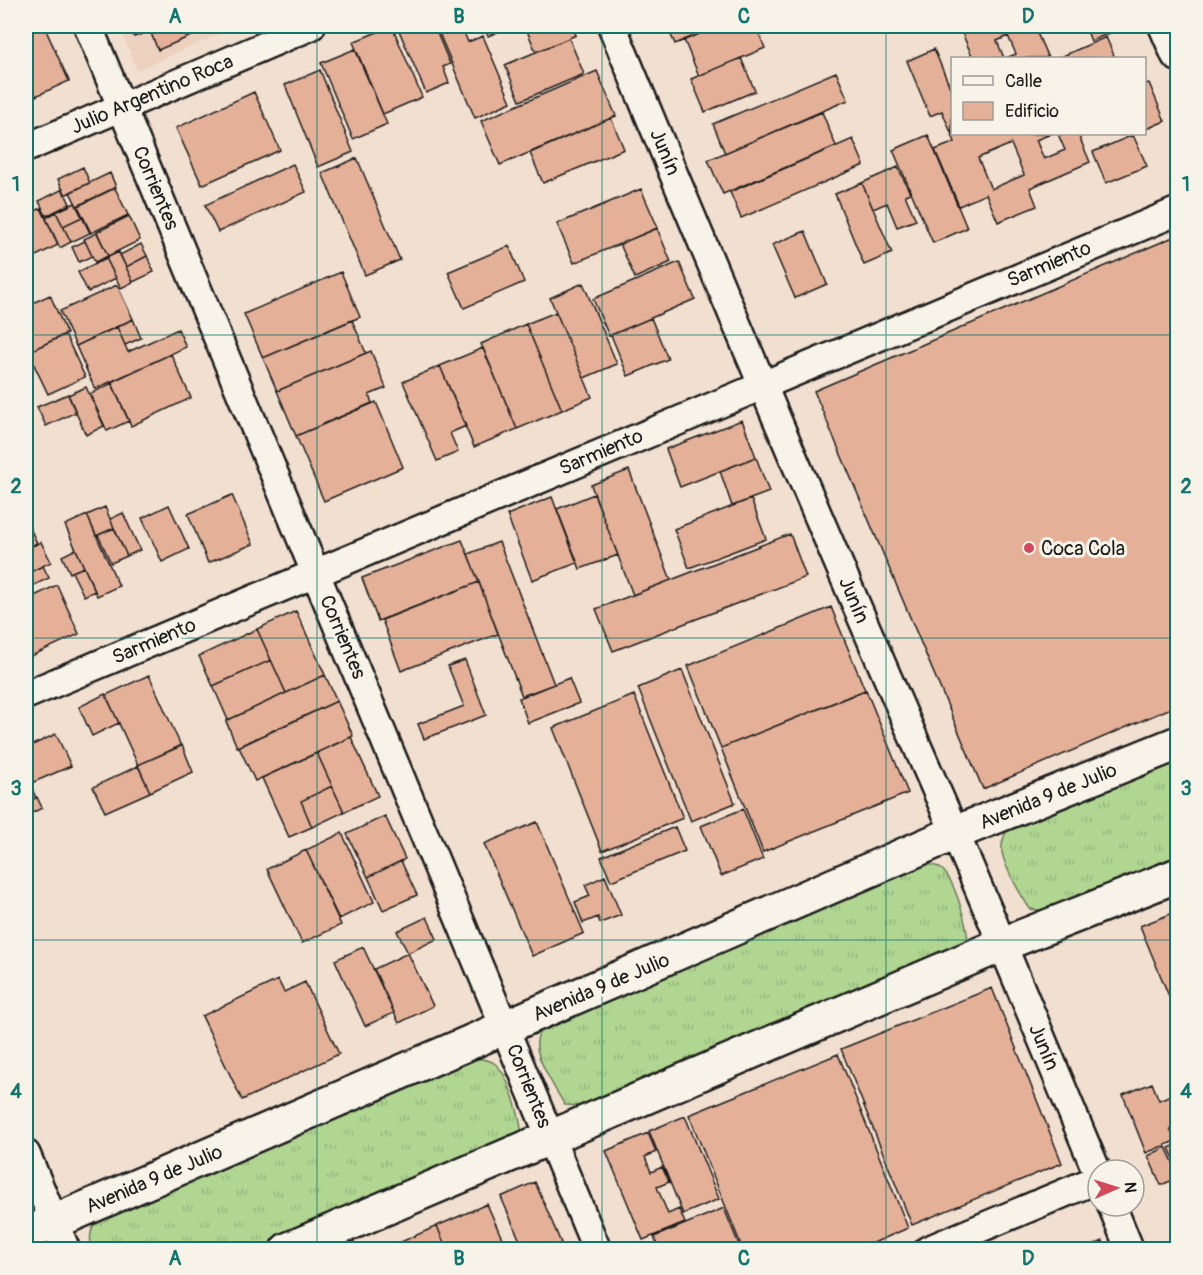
<svg xmlns="http://www.w3.org/2000/svg" width="1203" height="1275" font-family="Pangolin,sans-serif">
  <defs>
    <pattern id="grass-tufts" width="24" height="20" patternUnits="userSpaceOnUse" patternTransform="scale(1.5)"><rect width="24" height="20" fill="#b0d692"/><path d="M3 7l-1-3M5 7V3M7 7l1-3M15 17l-1-3M17 17v-4M19 17l1-3" fill="none" stroke="#97b77d"/></pattern>
  </defs>
  <rect width="100%" height="100%" fill="#f1dfd0"/>
  <filter id="ink" filterUnits="userSpaceOnUse"><feTurbulence type="fractalNoise" baseFrequency=".0167" numOctaves="2"/><feDisplacementMap in="SourceGraphic" scale="12" xChannelSelector="R" yChannelSelector="G"/><feConvolveMatrix kernelMatrix="1 2 1 2 8 2 1 2 1" color-interpolation-filters="sRGB"/></filter>
  <g filter="url(#ink)">
    <path fill="#edd1bf" d="M119 26H239L137 70Z"/>
    <path fill="url(#grass-tufts)" stroke="#667957" stroke-width="1.5" d="M1177 754V856L1049 911 1030 909C1022 897 1003 865 1002 851 1001 842 1004 835 1008 828Z
      M922 863C927 864 936 865 940 868 955 878 967 925 968 942L584 1106 565 1105C557 1093 538 1061 537 1047 536 1038 539 1031 543 1024Z
      M476 1058C481 1059 490 1060 494 1063 509 1073 521 1120 522 1137L514 1142 261 1249 93 1250C88 1239 91 1228 97 1219Z"/>
    <path fill="#e4b098" stroke="#1c1c1c" stroke-width="1.5" fill-rule="evenodd" d="M26 26H44L69 81 36 96 26 72Z
      M129 26H195L198 33 158 50 150 31 134 37Z
      M392 26 422 97 383 114 353 42Z
      M397 26H434L450 64 443 67 449 83 426 93Z
      M436 26H461L468 42 483 36 511 102 475 118Z
      M483 26H512L488 36Z
      M525 26H572L576 35 536 52Z
      M667 26H719L675 44Z
      M719 26H756L765 48 699 76 684 40Z
      M979 26H1034L1048 58H1006L1016 54 1008 36 997 41 1004 58H973L962 33Z
      M1085 26H1126L1091 41Z
      M1106 37 1115 58H1057L1065 55Z
      M569 38 584 74 520 101 505 65Z
      M355 49 387 124 353 139 321 63Z
      M934 49 952 92V134H1051L1036 140 1044 159 1065 150 1058 134H1078L1090 162 1030 188 1037 206 998 222 986 194 959 206 935 150 955 142 942 111 930 116 907 61ZM1011 144 1024 175 991 189 978 158Z
      M741 58 755 91 705 112 691 79Z
      M320 70 353 152 318 167 285 85Z
      M597 71 616 116 500 165 481 121Z
      M26 72 36 96 26 101Z
      M836 72 848 100 725 153 713 124Z
      M1149 83 1165 121 1144 130V84Z
      M254 92 280 150 202 185 176 128Z
      M822 112 836 146 723 194 708 160Z
      M611 118 624 149 543 183 530 153Z
      M928 135 967 228 933 243 893 150Z
      M1133 135 1147 166 1106 183 1093 152Z
      M853 139 864 165 741 218 730 192Z
      M357 158 400 260 365 275 322 173Z
      M293 164 306 192 218 232 205 205Z
      M83 167 90 183 65 195 58 179Z
      M898 167 910 193 905 195 916 220 897 227 887 203 873 209 862 183Z
      M110 173 116 187 77 206 70 192Z
      M862 183 892 253 864 265 835 194Z
      M115 188 128 215 91 233 78 206Z
      M63 189 70 204 46 216 39 201Z
      M641 189 658 228 574 263 557 224Z
      M75 203 82 217 63 226 56 212Z
      M41 208 58 245 36 256 26 235V216Z
      M56 212 71 242 60 248 46 218Z
      M129 216 140 240 108 256 97 232Z
      M82 217 90 233 71 242 63 226Z
      M657 228 671 262 635 278 620 244Z
      M805 231 827 284 795 298 772 245Z
      M97 233 108 256 95 262 84 239Z
      M1178 235V705L983 789 814 391Z
      M85 241 92 256 79 262 72 247Z
      M141 244 147 256 126 267 120 255Z
      M509 246 524 282 464 308 448 272Z
      M119 252 133 282 121 288 106 258Z
      M147 256 154 272 133 282 126 267Z
      M106 258 116 278 88 292 78 272Z
      M679 262 695 299 609 336 593 299Z
      M341 272 360 317 263 358 244 314Z
      M583 283 617 364 584 378 550 298Z
      M117 285 133 319 76 346 60 311Z
      M50 295 67 334 28 352 26 347V306Z
      M556 312 592 397 562 410 526 324Z
      M651 318 668 359 628 376 611 335Z
      M133 319 141 338 125 345 117 327Z
      M352 320 366 353 277 391 263 358Z
      M526 324 562 410 517 429 481 344Z
      M117 327 128 352 178 329 186 347 95 389 76 346Z
      M65 334 85 377 48 394 28 352Z
      M483 348 517 429 474 447 440 366Z
      M371 351 386 388 369 395 372 403 296 436 277 391Z
      M171 354 191 398 131 426 111 382Z
      M440 366 466 426 450 433 458 452 437 461 403 382Z
      M112 383 129 421 107 431 90 394Z
      M86 387 104 426 86 435 68 395Z
      M68 394 76 412 46 426 37 407Z
      M376 402 403 467 324 501 296 436Z
      M742 420 756 457 680 487 666 449Z
      M756 457 769 492 732 506 720 471Z
      M629 470 671 580 633 595 591 485Z
      M594 494 618 555 580 569 557 509Z
      M232 495 253 544 208 563 188 514Z
      M552 497 577 563 532 580 507 515Z
      M751 499 766 539 689 568 674 529Z
      M169 505 189 549 162 562 142 518Z
      M105 507 114 528 96 536 87 515Z
      M123 513 140 550 127 556 110 519Z
      M87 515 119 586 97 596 65 525Z
      M26 520 37 543 26 549Z
      M114 528 127 556 111 563 98 535Z
      M790 534 806 577 613 651 596 609Z
      M462 540 479 582 378 621 362 578Z
      M41 542 51 562 26 574V549Z
      M499 542 554 684 522 696 468 554Z
      M76 549 84 567 70 573 62 556Z
      M43 566 49 578 26 589V574Z
      M84 567 95 591 84 596 72 572Z
      M479 582 498 634 401 671 382 620Z
      M57 585 79 634 27 658 26 653V600Z
      M831 607 865 690 721 748 688 666Z
      M296 611 325 675 286 693 257 629Z
      M257 629 271 660 213 686 199 656Z
      M271 660 286 693 228 720 213 686Z
      M465 660 486 715 424 739 418 724 464 706 448 666Z
      M682 670 735 803 691 821 638 688Z
      M149 675 181 746 138 765 106 695Z
      M325 675 337 701 237 747 226 721Z
      M569 678 579 703 528 723 519 698Z
      M866 690 908 793 763 852 721 748Z
      M105 694 119 723 92 736 79 707Z
      M634 695 683 818 602 851 553 728Z
      M337 701 353 736 255 781 239 747Z
      M56 734 71 766 34 782 26 762V748Z
      M351 737 378 796 344 812 317 753Z
      M182 745 193 772 150 792 138 765Z
      M317 753 332 786 301 801 312 827 289 837 262 778Z
      M138 766 150 792 105 812 93 787Z
      M26 775 36 798 26 803Z
      M332 786 344 812 312 827 301 801Z
      M37 797 42 808 26 816V803Z
      M743 809 763 859 721 876 701 826Z
      M385 816 405 859 368 877 347 834Z
      M537 822 584 933 532 956 484 844Z
      M675 827 685 851 611 881 601 857Z
      M342 833 374 902 339 919 306 850Z
      M306 850 341 925 302 943 267 869Z
      M401 861 417 895 383 910 368 877Z
      M605 876 621 915 600 923 598 917 583 923 575 902 590 896 585 885Z
      M1178 911V1018L1140 926Z
      M427 917 437 939 408 953 397 931Z
      M363 947 394 1013 365 1026 335 960Z
      M408 953 433 1006 399 1023 374 969Z
      M278 980 284 992 305 982 339 1054 242 1100 202 1016Z
      M992 988 1062 1163 912 1225 841 1049Z
      M838 1054 908 1228 857 1250H743L689 1115Z
      M1152 1083 1159 1100 1178 1092V1126L1170 1129 1175 1141 1146 1153 1123 1095Z
      M685 1116 719 1199 683 1214 649 1131Z
      M648 1133 656 1152 645 1157 651 1172 662 1167 669 1182 657 1187 668 1214 679 1209 685 1223 643 1240 606 1151Z
      M1178 1144V1167L1169 1148Z
      M1166 1147 1178 1173V1178L1161 1185 1148 1156Z
      M535 1182 561 1243 547 1250H524L501 1197Z
      M487 1204 507 1250H447L437 1226Z
      M724 1208 739 1245 728 1250H659L654 1237Z
      M437 1226 447 1250H383Z
      M1103 1241 1106 1250H1082Z"/>
    <g fill="none" stroke-linecap="round" stroke-linejoin="round">
      <g stroke="#1c1c1c" stroke-width="32">
        <path id="street" d="M88 26 597 1250
          M612 26C724 296 838 565 955 833 1004 946 1050 1060 1098 1174
          M26 148 311 26
          M26 695 1178 211
          M26 1154 66 1250
          M1112 1206 1130 1250
          M928 1250 1098 1179"/>
      </g>
      <g stroke="#1c1c1c" stroke-width="38">
        <path id="secondary" d="M1166 26 1178 54
          M26 1234 955 833 1178 743
          M287 1250 1001 945 1178 875"/>
      </g>
      <use href="#street" stroke="#f7f3e8" stroke-width="27"/>
      <use href="#secondary" stroke="#f7f3e8" stroke-width="33"/>
    </g>
  </g>
  <path fill="none" stroke="#0f766e" stroke-width="1.5" stroke-opacity="0.55" d="M317 26V1250M602 26V1250M886 26V1250M26 335H1178M26 638H1178M26 940H1178"/>
  <circle fill="#d1495b" stroke="#f7f3e8" stroke-width="2" cx="1029" cy="548" r="6"/>
  <g text-anchor="middle" dominant-baseline="central" stroke-width="6" stroke-linejoin="round" paint-order="stroke">
    <g font-size="20" fill="#1c1c1c" stroke="#f7f3e8">
      <text transform="translate(152 94) rotate(-23)">Julio Argentino Roca</text>
      <text transform="translate(665 152) rotate(67)">Junín</text>
      <text transform="translate(156 188) rotate(67)">Corrientes</text>
      <text transform="translate(1049 264) rotate(-23)">Sarmiento</text>
      <text transform="translate(601 452) rotate(-23)">Sarmiento</text>
      <text transform="translate(854 600) rotate(67)">Junín</text>
      <text transform="translate(343 637) rotate(67)">Corrientes</text>
      <text transform="translate(154 641) rotate(-23)">Sarmiento</text>
      <text transform="translate(1048 796) rotate(-22)">Avenida 9 de Julio</text>
      <text transform="translate(601 987) rotate(-23)">Avenida 9 de Julio</text>
      <text transform="translate(1044 1047) rotate(67)">Junín</text>
      <text transform="translate(529 1086) rotate(68)">Corrientes</text>
      <text transform="translate(154 1179) rotate(-23)">Avenida 9 de Julio</text>
    </g>
    <g font-size="20" fill="#1c1c1c" stroke="#f7f3e8" text-anchor="start">
      <text x="1041" y="548">Coca Cola</text>
    </g>
  </g>
  <rect width="1203" height="1275" fill="none" stroke="#f7f3e8" stroke-width="66"/>
  <rect x="951" y="57" width="195" height="78" fill="#f7f3e8" stroke="#9f9d96" stroke-width="1.5"/>
  <rect x="963" y="76" width="30" height="9" fill="#f7f3e8" stroke="#9f9d96" stroke-width="1.5"/>
  <text x="1005" y="87" font-size="18" fill="#1c1c1c">Calle</text>
  <rect x="963" y="102" width="30" height="18" fill="#e4b098" stroke="#9f9d96" stroke-width="1.5"/>
  <text x="1005" y="117" font-size="18" fill="#1c1c1c">Edificio</text>
  <g transform="translate(1116 1188) rotate(87)"><circle r="28" fill="#f7f3e8" stroke="#9f9d96" stroke-width="1.5"/>
  <path d="M0-4.5L10 22L0 15L-10 22Z" fill="#d1495b"/>
  <text y="-9" font-size="16" font-weight="bold" text-anchor="middle" fill="#1c1c1c">N</text>
  </g>
  <rect x="33" y="33" width="1137" height="1209" fill="none" stroke="#0f766e" stroke-width="2"/>
  <g font-size="20" text-anchor="middle" font-weight="bold" fill="#0f766e">
    <text x="175" y="23">A</text>
    <text x="459" y="23">B</text>
    <text x="744" y="23">C</text>
    <text x="1028" y="23">D</text>
    <text x="16" y="191">1</text>
    <text x="1186" y="191">1</text>
    <text x="16" y="493">2</text>
    <text x="1186" y="493">2</text>
    <text x="16" y="795">3</text>
    <text x="1186" y="795">3</text>
    <text x="16" y="1098">4</text>
    <text x="1186" y="1098">4</text>
    <text x="175" y="1265">A</text>
    <text x="459" y="1265">B</text>
    <text x="744" y="1265">C</text>
    <text x="1028" y="1265">D</text>
  </g>
</svg>
